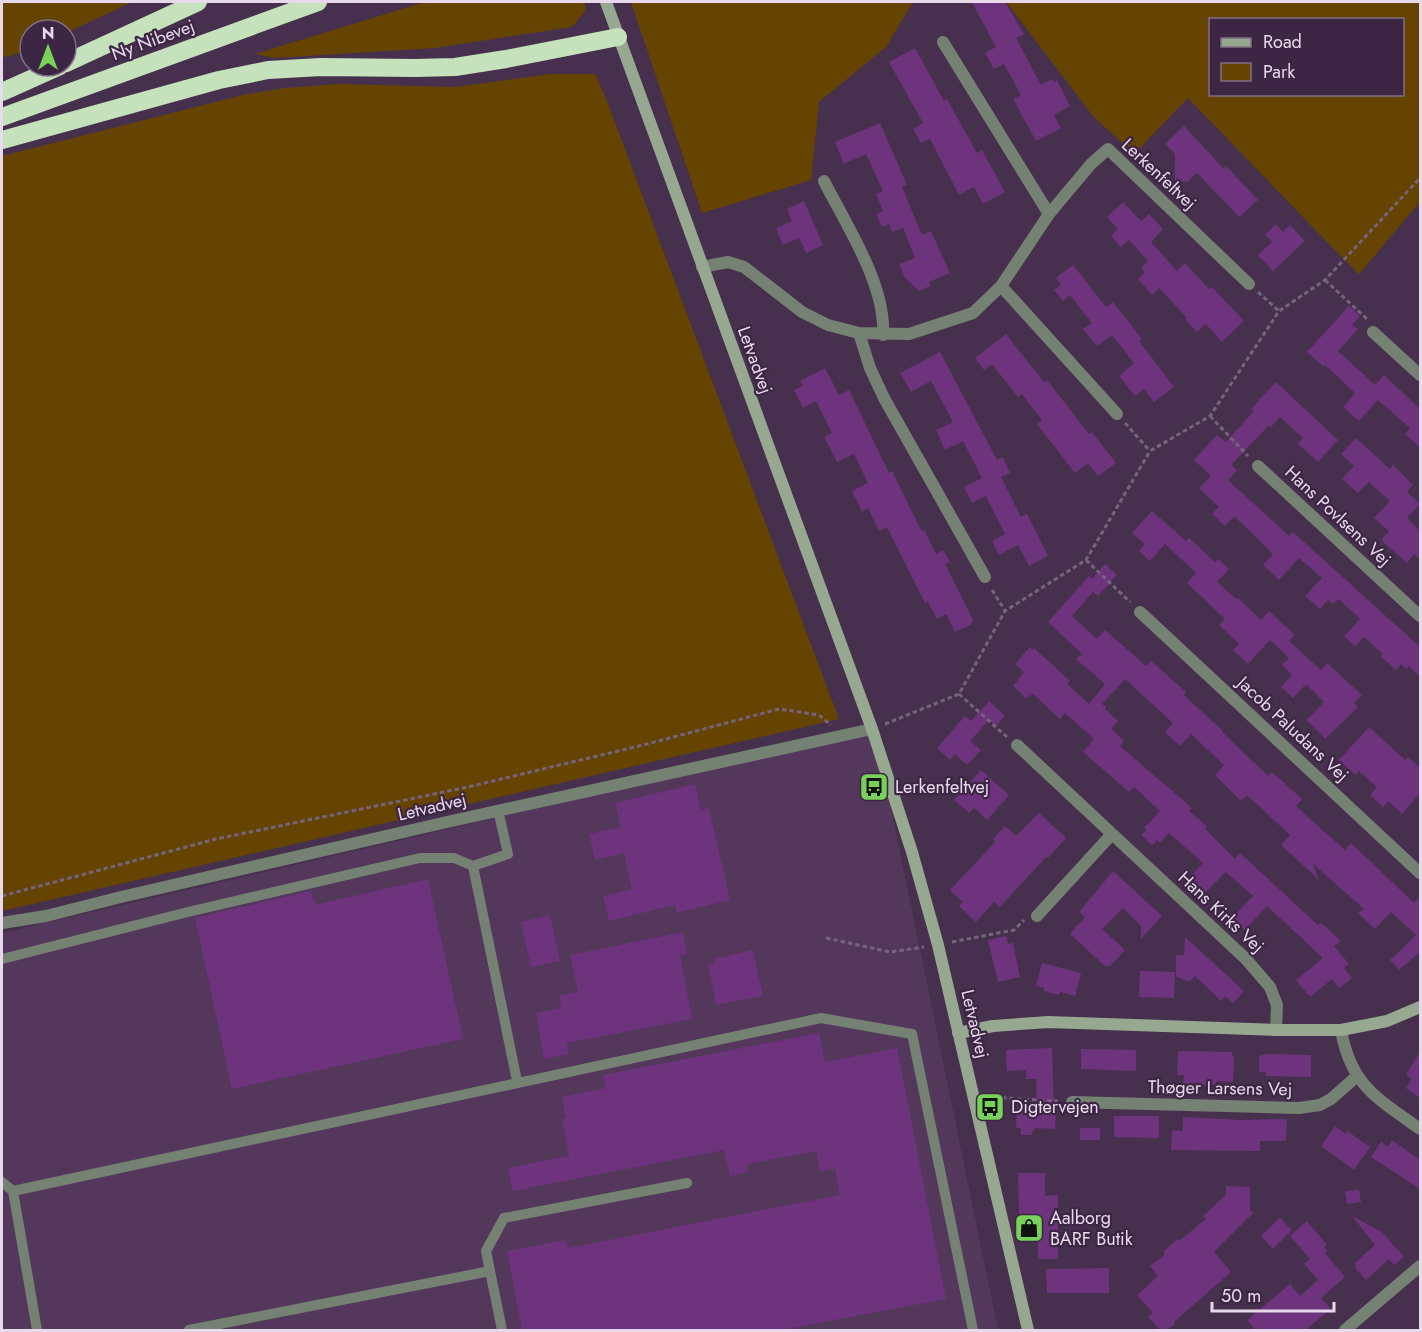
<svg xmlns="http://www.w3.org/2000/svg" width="1422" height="1332" font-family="Jost,sans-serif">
  <rect width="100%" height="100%" fill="#47304e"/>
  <path fill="#53385c" d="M875 730 998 1330H2V933Z"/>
  <path fill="#644400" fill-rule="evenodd" d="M2 2H132L66 33V30H30V50L5 57 2 56Z
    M425 2H585V11L572 27 435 48 274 58 255 54Z
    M631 2H913L886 47 819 102 811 180 702 213Z
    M1006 2H1420V202L1359 274 1326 241 1188 98 1134 154 1093 116ZM1210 20H1402V94H1210Z
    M550 74H595L607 101 839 719 2 911V156L243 95 284 88 339 84 456 87Z"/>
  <path fill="#6d337d" d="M972 2H1005L1024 34 1016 38 1041 85 1052 79 1054 82 1057 80 1070 106 1054 115 1061 128 1036 141 1013 99 1021 95 1004 64 994 69 985 53 996 47Z
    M915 48 944 101 947 99 977 153 982 150 1005 192 983 204 974 187 959 195 930 139 921 143 913 129 923 123 889 62Z
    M880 123 907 185 902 187 922 235 931 231 950 273 929 282 930 286 919 291 905 278 899 264 915 258 903 228 892 232 889 224 882 227 876 214 883 211 876 194 883 191 866 154 844 164 835 142Z
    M1184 126 1224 169 1226 166 1258 200 1239 217 1197 173 1187 182H1175V154L1165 144Z
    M804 201 823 245 806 253 799 238 783 245 776 228 792 221 787 209Z
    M1123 202 1141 221 1149 214 1163 229 1151 242 1177 271 1185 263 1209 289 1212 287 1244 321 1222 342 1206 324 1197 332 1185 319 1187 318 1159 288 1152 295 1138 279 1145 272 1141 268 1148 261 1129 240 1121 247 1111 236 1118 229 1107 217Z
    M1276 224 1283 232 1290 225 1305 241 1273 271 1258 255 1272 242 1265 234Z
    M1073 265 1106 307 1113 302 1142 339 1139 341 1174 387 1154 402 1144 389 1135 396 1119 376 1134 363 1112 335 1097 346 1083 329 1092 323 1070 295 1063 301 1054 290 1061 285 1056 278Z
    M1349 306 1360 316 1352 325 1358 329 1338 351 1375 385 1384 375 1420 409V448L1405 434 1410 428 1378 400 1359 421 1343 407 1355 393 1325 365 1324 367 1307 352Z
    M1006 334 1044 382 1047 380 1089 434 1092 432 1116 463 1098 476 1088 463 1075 473 1037 424 1042 420 1022 394 1018 397 992 364 984 370 975 358Z
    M940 352 997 460 1003 457 1010 473 1001 477 1021 517 1027 514 1048 556 1029 566 1018 545 999 555 992 541 1005 534 986 496 972 503 964 487 982 478 963 441 945 450 936 430 953 422 931 381 911 392 900 373Z
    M825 368 839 395 849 390 889 473 892 471 919 526 922 531 924 530 936 554 943 550 950 562 945 564 973 620 971 622 972 624 955 632 946 614 937 619 928 602 925 603 887 527 879 531 868 508 862 512 852 491 868 483 854 454 837 462 824 437 832 433 816 401 803 408 794 390 803 386 800 381Z
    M1276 382 1338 440 1318 462 1298 444 1303 438 1280 417 1271 427 1269 425 1231 465 1237 470 1228 480 1289 536 1293 532 1420 647V677L1409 666 1406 669 1401 664 1396 670 1380 656 1383 654 1364 637 1355 646 1344 636 1360 619 1339 599 1333 604 1328 600 1320 609 1305 596 1322 578 1299 558 1279 580 1263 565 1273 554 1234 516 1225 526 1212 514 1219 507 1199 488 1211 476 1194 460 1217 435 1226 442 1254 411 1251 409Z
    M1356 438 1390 469 1393 465 1413 485 1407 492 1420 504 1407 518 1420 531V559L1414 554 1407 563 1381 540 1389 531 1374 518 1390 501 1369 482 1358 493 1342 479 1354 466 1341 454Z
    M1152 511 1186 541 1189 538 1215 562 1218 559 1229 569 1217 582 1236 599 1238 598 1261 620 1269 611 1295 635 1289 641 1321 670 1327 663 1362 695 1354 703 1358 707 1325 739 1307 720 1324 702 1306 684 1293 698 1281 687 1292 675 1282 665 1289 658 1270 640 1248 664 1233 650 1239 644 1219 625 1225 619 1187 583 1196 573 1165 544 1150 561 1139 551 1145 544 1132 533Z
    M1105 564 1117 575 1098 596 1093 592 1072 616 1097 639 1105 630 1146 666 1151 661 1186 692 1184 695 1223 731 1222 732 1268 776 1272 772 1302 799 1296 806 1318 826 1345 850 1351 843 1414 903 1420 896V952L1399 970 1390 960 1416 935 1391 912 1375 929 1358 913 1364 909 1313 864 1319 880 1281 845 1290 835 1247 795 1241 801 1215 775 1224 765 1191 734 1180 746 1165 732 1173 723 1125 679 1102 704 1106 707 1105 709 1118 721 1111 729 1124 741 1120 746 1192 808 1189 811 1207 826 1205 829 1235 859 1240 853 1318 925 1321 923 1341 941 1334 946 1349 964 1344 968 1352 978 1339 988 1332 979 1310 997 1296 980 1323 958 1267 906 1245 930 1232 918 1253 896 1226 872 1205 893 1189 878 1203 863 1169 833 1160 843 1157 840 1152 845 1141 835 1147 830 1144 828 1160 811 1134 787 1129 792 1083 752 1094 739 1065 713 1060 719 1033 694 1026 698 1013 686 1024 672 1015 664 1030 647 1033 650 1034 648 1070 681 1067 684 1089 704 1105 684 1076 659 1082 654 1048 622 1089 576 1092 579Z
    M989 701 1005 716 996 726 989 720 970 741 981 750 967 765 955 754 950 760 937 748 965 716 971 721Z
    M1369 727 1405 760 1408 757 1420 768V793L1402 814 1388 801 1383 807 1370 795 1377 787 1359 771 1355 775 1339 760Z
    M981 770 1009 795 987 820 974 808 969 813 954 800Z
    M695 784 701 810 709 808 730 900 676 913 675 905 609 921 603 896 632 889 624 853 595 860 589 834 621 827 615 803Z
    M1039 813 1066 838 1048 858 1046 857 1000 907 994 902 976 922 959 906 963 902 950 890 996 841 993 839 1005 826 1016 836Z
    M1113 871 1162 916 1141 939V926L1123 908 1102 929 1125 950 1110 966H1105L1070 934 1085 917 1079 912Z
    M428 879 463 1039 232 1089 195 918 311 891 315 905Z
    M550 915 560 961 531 967 521 922Z
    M683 932 687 954 680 955 692 1019 567 1043 569 1054 544 1059 536 1013 561 1008 559 996 578 992 570 955Z
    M1006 936 1008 944 1013 943 1020 977 998 982 988 940Z
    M1185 937 1244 991 1233 1003 1225 996 1221 1001 1195 976 1189 982 1176 976V955H1184Z
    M753 950 763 996 716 1005 708 964 715 963 714 959Z
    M1042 963 1081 973 1075 996 1060 992 1059 995 1044 991V988L1036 986Z
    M1140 971 1175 972 1174 998 1139 997Z
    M819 1033 825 1062 897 1048 946 1299 781 1330H522L507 1251 566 1240 568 1248 840 1195 835 1169 820 1172 816 1151 747 1164 748 1172 730 1176 724 1150 513 1191 508 1168 569 1156 562 1119 566 1118 562 1097 606 1088 603 1075Z
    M1052 1048 1054 1109H1056L1055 1129 1035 1128 1031 1135H1021V1128H1016L1017 1107 1037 1108 1036 1079H1026V1070L1007 1071 1006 1050Z
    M1081 1049 1136 1050V1071L1081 1069Z
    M1178 1051 1232 1052V1056H1234L1233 1082 1216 1081V1085L1183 1084 1184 1075H1177Z
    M1420 1052V1098L1406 1088 1412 1079 1406 1074Z
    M1266 1054 1311 1055V1077L1266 1076V1072H1259V1056Z
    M1114 1116H1159V1138L1114 1137Z
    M1183 1117 1241 1120 1287 1119 1286 1141H1260V1151L1171 1150 1172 1130 1183 1131Z
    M1335 1126 1346 1134 1347 1131 1370 1147 1354 1170 1321 1146Z
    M1080 1128H1100V1140H1080Z
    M1392 1140 1420 1160V1189L1371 1157 1381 1142 1388 1147Z
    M1018 1173H1045V1196L1058 1195V1259H1038V1238H1024V1221H1022V1216H1019Z
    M1226 1186 1250 1187V1210L1253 1213 1214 1252 1231 1272 1174 1322 1175 1324 1167 1330H1160L1148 1317 1153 1313 1137 1295 1158 1276 1150 1266 1165 1254 1163 1252 1167 1248 1178 1239 1179 1241 1206 1219 1203 1216 1226 1195Z
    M1359 1190 1361 1202 1347 1204 1345 1191Z
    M1352 1216 1382 1232 1404 1257 1394 1265 1389 1259 1366 1280 1356 1269 1355 1263 1375 1245Z
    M1280 1218 1292 1230 1273 1249 1261 1236Z
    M1307 1221 1327 1245 1324 1247 1327 1250 1325 1253 1345 1277 1321 1298 1331 1309 1305 1330H1255L1247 1320 1290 1284 1300 1296 1318 1280 1304 1264 1310 1259 1290 1236Z
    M1109 1268V1293H1047L1046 1269Z"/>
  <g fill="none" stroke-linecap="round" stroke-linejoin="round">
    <path stroke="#77637e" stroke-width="3" stroke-dasharray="4.5 3" stroke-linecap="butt" d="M1325 280 1367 319
      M1258 292 1279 311
      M1210 416 1248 456
      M1125 423 1150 451
      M1086 560 1130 602
      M992 590 1005 611
      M959 694 1007 737
      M885 724 959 694 1005 611 1086 560 1150 451 1210 416 1279 311 1325 280 1420 178
      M2 896 216 839 468 787 647 744 779 709 819 715 831 725
      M826 938 890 952 924 947
      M952 942 1014 930 1024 920
      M987 1097 1058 1101"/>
    <path stroke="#758172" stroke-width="10" d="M473 866 508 854 498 810
      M2 959 188 912 420 858H454L473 866 517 1081
      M2 1182 13 1191 37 1330
      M13 1191 821 1018 912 1034 973 1330
      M490 1271 486 1251 504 1218 687 1183
      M189 1330 490 1271 502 1330"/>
    <path stroke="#758172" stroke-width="12" d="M943 42 1049 214
      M824 181C846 225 886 284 883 335
      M702 267 728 262 744 267 802 312 828 325 859 333 909 334 973 313 1001 286 1049 214 1091 164 1108 149 1249 284
      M1001 286 1117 414
      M1373 332 1420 375
      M859 333 870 368 884 398 985 577
      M1258 466 1420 616
      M1140 612 1420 873
      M1017 745 1246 959 1270 987 1277 1005 1276 1030
      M1037 916 1112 834
      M2 923 46 916 121 897 447 822 872 729
      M1341 1030C1351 1086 1377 1098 1420 1129
      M1072 1102 1299 1108 1320 1105 1331 1099 1356 1077
      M1345 1330 1420 1266"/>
    <path stroke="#96a890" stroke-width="12" d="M606 2 872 729 912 852 938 945 1028 1330
      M958 1033 993 1026 1048 1022 1276 1030H1341L1387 1021 1420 1007"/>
    <path stroke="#c5e2bc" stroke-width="18" d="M66 63 198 2
      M2 92 60 66
      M2 117 318 2
      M2 140 219 80 268 70 321 67 415 68 455 67 506 59 618 37"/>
  </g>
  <defs>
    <g id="bus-square" transform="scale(1.5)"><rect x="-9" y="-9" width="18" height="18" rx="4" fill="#78d158" stroke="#3d2643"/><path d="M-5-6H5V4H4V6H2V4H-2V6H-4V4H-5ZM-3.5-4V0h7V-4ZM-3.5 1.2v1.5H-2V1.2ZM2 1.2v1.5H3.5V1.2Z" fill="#111"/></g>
    <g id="shop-square" transform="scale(1.5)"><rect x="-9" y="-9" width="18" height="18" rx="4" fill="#78d158" stroke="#3d2643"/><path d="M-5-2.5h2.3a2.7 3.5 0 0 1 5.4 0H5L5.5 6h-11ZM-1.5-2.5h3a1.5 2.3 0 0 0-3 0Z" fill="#111"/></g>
  </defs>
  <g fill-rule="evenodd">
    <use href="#bus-square" x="874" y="787"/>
    <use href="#bus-square" x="990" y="1107"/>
    <use href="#shop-square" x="1029" y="1228"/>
  </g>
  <g text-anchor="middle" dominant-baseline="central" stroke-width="4.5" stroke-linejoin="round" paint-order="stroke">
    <g font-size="18" fill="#e8daec" stroke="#3d2643">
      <text transform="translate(153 40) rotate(-20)">Ny Nibevej</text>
      <text transform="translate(1159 174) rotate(43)">Lerkenfeltvej</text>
      <text transform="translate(755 360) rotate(70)">Letvadvej</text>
      <text transform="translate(1338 516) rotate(43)">Hans Povlsens Vej</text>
      <text transform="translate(1293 729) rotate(43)">Jacob Paludans Vej</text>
      <text transform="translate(432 807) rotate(-13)">Letvadvej</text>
      <text transform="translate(1221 912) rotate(43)">Hans Kirks Vej</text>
      <text transform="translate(975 1024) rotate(77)">Letvadvej</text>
      <text transform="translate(1220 1088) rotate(1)">Thøger Larsens Vej</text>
    </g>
    <g font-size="18" fill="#e8daec" stroke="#3d2643" text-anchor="start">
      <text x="895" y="787">Lerkenfeltvej</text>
      <text x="1011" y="1107">Digtervejen</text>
      <text x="1050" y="1218">Aalborg<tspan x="1050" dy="21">BARF Butik</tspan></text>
    </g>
  </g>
  <rect width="1422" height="1332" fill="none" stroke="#e8daec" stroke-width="6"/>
  <rect x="1209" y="18" width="195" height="78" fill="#3d2643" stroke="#816e87" stroke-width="1.5"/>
  <rect x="1221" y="38" width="30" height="9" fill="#96a890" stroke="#816e87" stroke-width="1.5"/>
  <text x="1263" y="48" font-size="18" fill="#e8daec">Road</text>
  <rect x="1221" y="63" width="30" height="18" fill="#644400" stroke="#816e87" stroke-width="1.5"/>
  <text x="1263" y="78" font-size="18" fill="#e8daec">Park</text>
  <g transform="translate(48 48)"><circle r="28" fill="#3d2643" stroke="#816e87" stroke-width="1.5"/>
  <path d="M0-4.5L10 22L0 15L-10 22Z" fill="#78d158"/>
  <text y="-9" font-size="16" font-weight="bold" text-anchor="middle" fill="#e8daec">N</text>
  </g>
  <path d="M1212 1302v9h122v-9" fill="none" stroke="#e8daec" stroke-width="3"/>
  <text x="1221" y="1302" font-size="18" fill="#e8daec" stroke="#3d2643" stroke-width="4.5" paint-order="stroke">50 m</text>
</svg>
